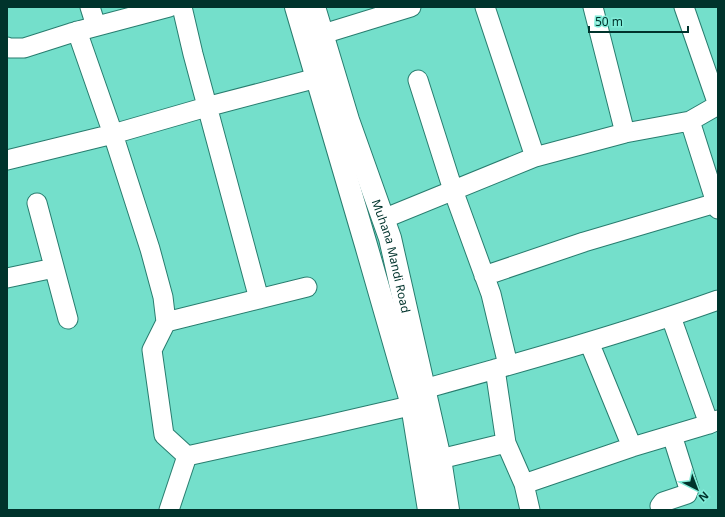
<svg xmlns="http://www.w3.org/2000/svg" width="725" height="517" font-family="'Noto Sans',sans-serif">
  <rect width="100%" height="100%" fill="#74dfcb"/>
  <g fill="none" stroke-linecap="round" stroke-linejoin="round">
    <g stroke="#287d6f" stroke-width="21">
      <path id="minor" d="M90 7 96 26
        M182 7 193 54 259 299
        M485 7 535 157
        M593 7 625 133
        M684 7 718 105
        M77 31 113 134 150 249 163 297 166 322 152 350 164 435 187 456 169 510
        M323 34 411 7
        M7 47 9 48H24L71 33 169 7
        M418 80 453 190 491 294 508 365
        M690 121 718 209
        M7 160 113 134 210 106 317 78
        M37 203 68 319
        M383 219 535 157 625 133 690 121 718 105
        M484 276 584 242 716 203
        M7 278 54 268
        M671 317 709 424
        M166 322 307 287
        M589 342 632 447
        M495 369 506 443 524 484 530 510
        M424 389C522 362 622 334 718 300
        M187 456 323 426 427 402
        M440 459 506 443
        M524 484 632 447 709 424 718 420
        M661 510 660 506 663 502 687 494 689 489 672 435"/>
    </g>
    <g stroke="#287d6f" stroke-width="24">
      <g id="major">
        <path d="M296 7 366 245 412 405 429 510"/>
        <path id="s1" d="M314 7 348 120 390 238 440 459 448 510"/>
      </g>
    </g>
    <use href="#minor" stroke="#fff" stroke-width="19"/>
    <use href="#major" stroke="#fff" stroke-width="22"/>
  </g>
  <g text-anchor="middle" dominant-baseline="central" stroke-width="3.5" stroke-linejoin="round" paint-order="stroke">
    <g font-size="12" fill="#00332c" stroke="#81ecd8">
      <text stroke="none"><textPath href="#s1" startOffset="261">Muhana Mandi Road</textPath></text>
    </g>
  </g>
  <rect width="725" height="517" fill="none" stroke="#00332c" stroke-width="16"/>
  <g transform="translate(697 489) rotate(138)" stroke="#81ecd8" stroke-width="3" paint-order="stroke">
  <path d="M0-3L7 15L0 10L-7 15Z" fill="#00332c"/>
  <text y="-6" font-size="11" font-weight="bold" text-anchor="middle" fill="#00332c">N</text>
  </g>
  <path d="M589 26v6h99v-6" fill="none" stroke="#00332c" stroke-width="2"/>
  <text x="595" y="26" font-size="12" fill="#00332c" stroke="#81ecd8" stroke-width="3" paint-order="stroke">50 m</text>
</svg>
